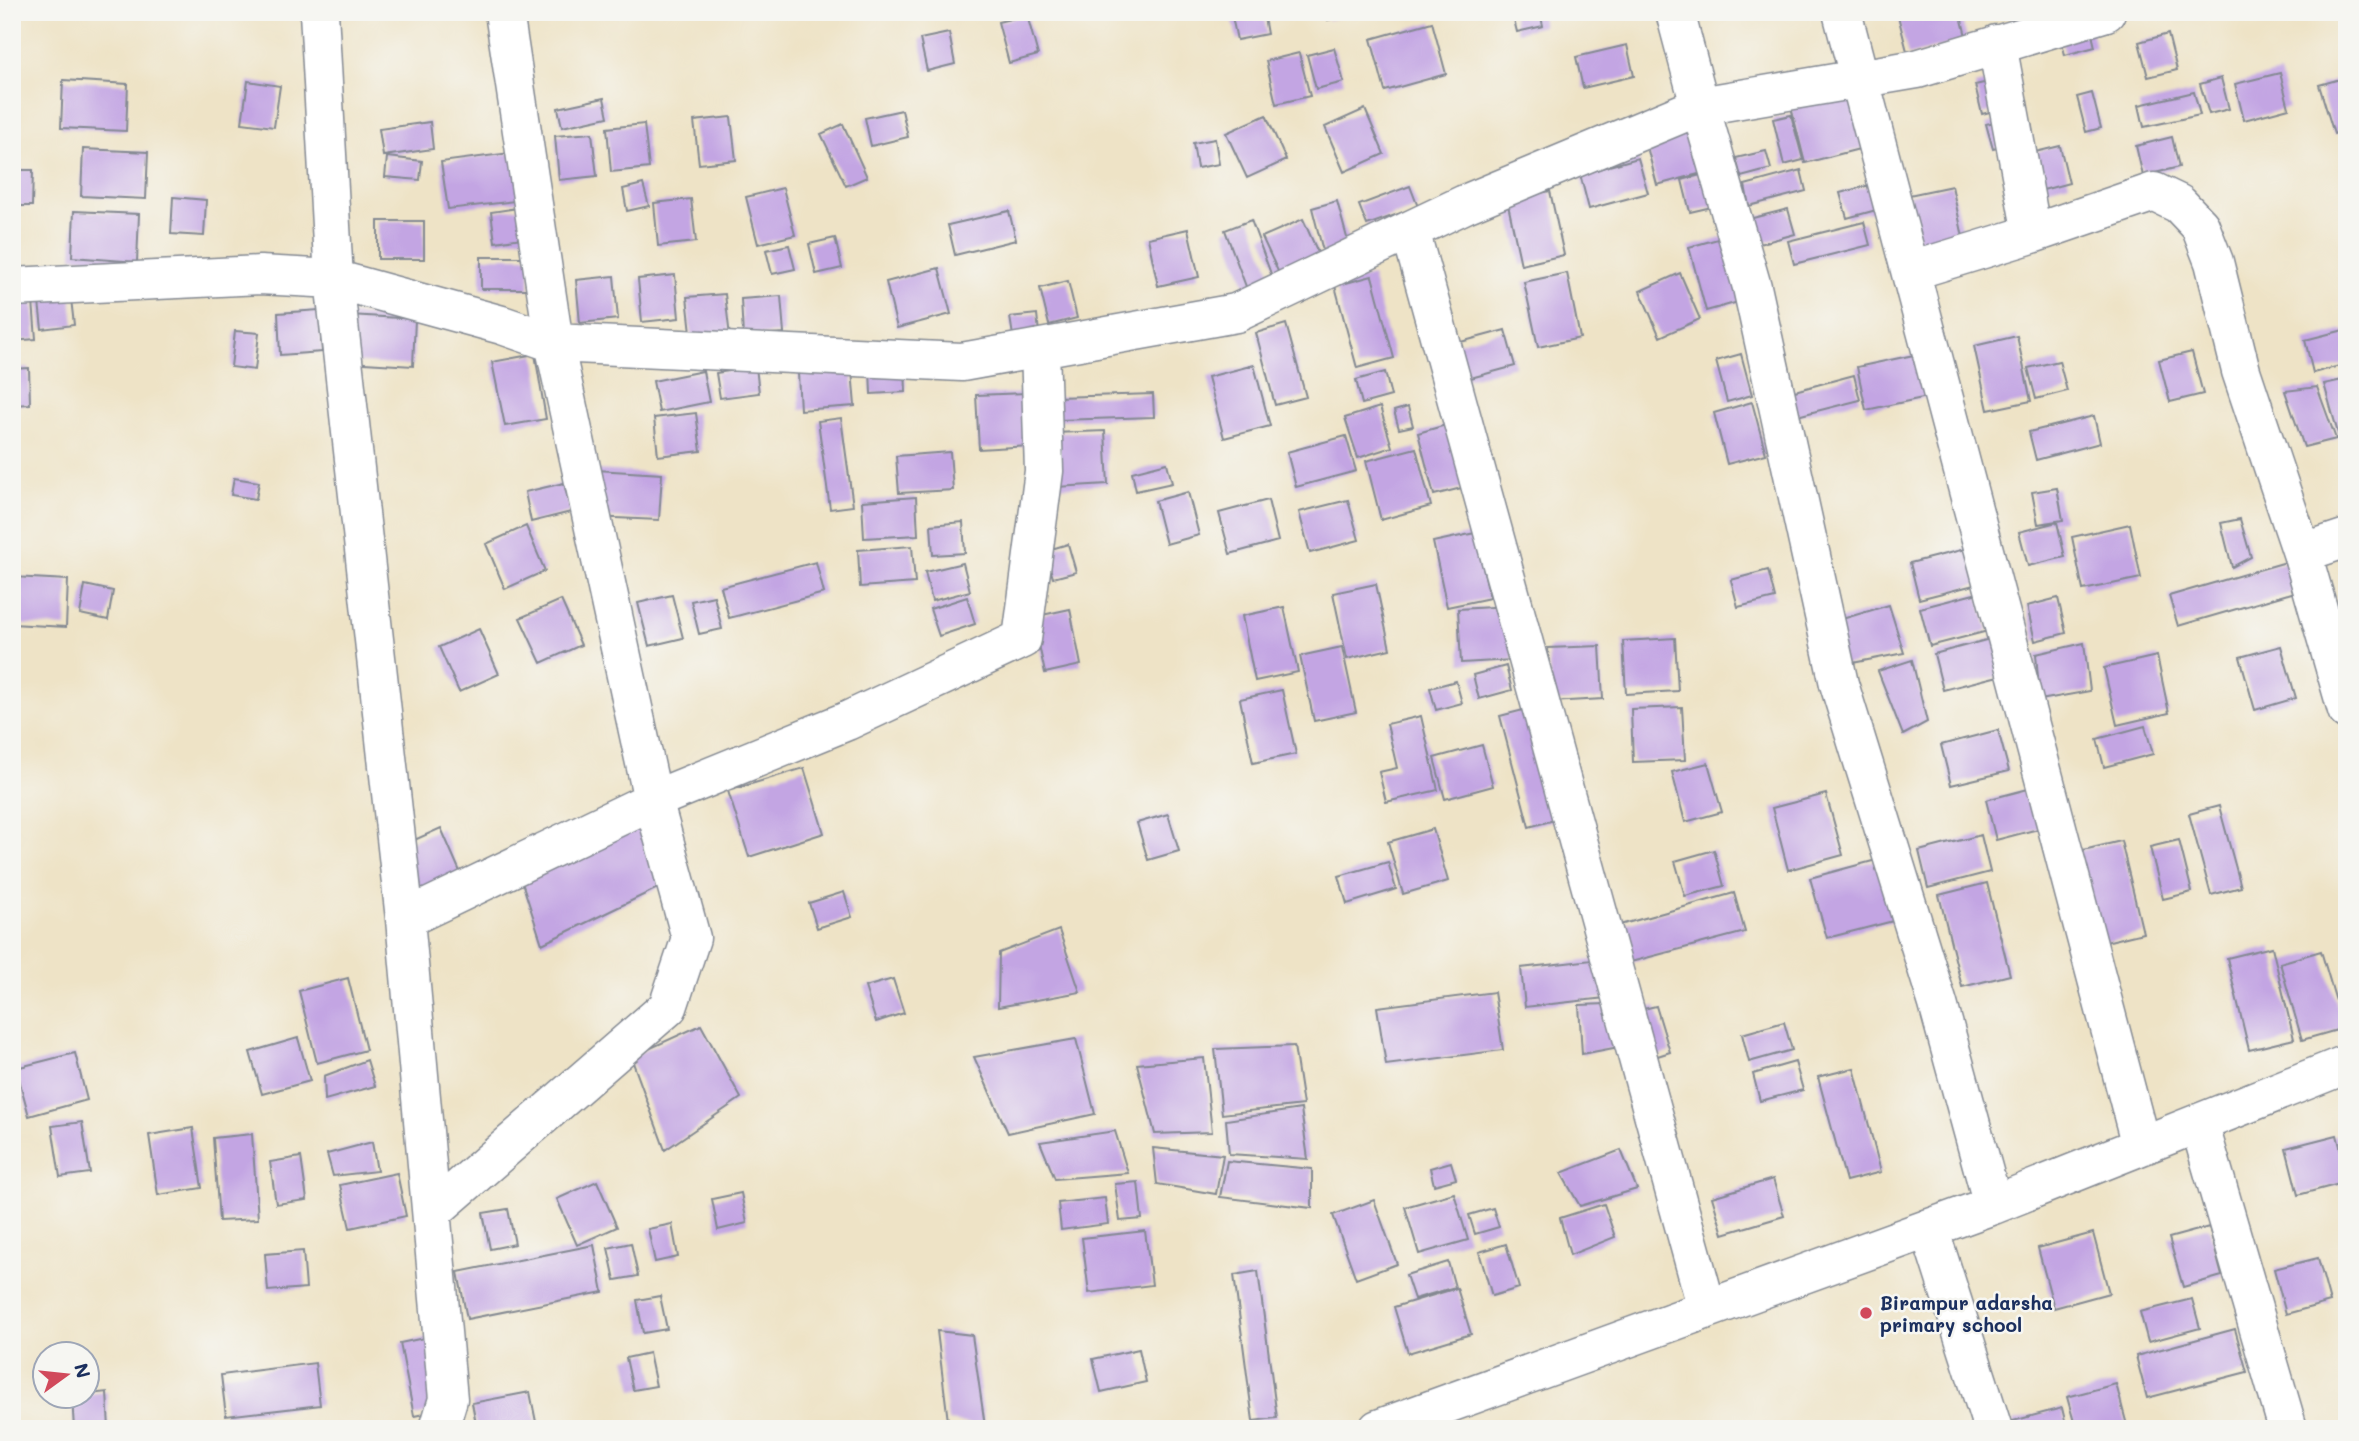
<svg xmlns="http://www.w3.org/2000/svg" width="2359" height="1441" font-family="Mali,sans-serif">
  <rect width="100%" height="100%" fill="#f6f6f2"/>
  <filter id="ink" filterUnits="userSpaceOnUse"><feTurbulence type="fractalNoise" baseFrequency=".0143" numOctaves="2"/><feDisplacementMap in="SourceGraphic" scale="14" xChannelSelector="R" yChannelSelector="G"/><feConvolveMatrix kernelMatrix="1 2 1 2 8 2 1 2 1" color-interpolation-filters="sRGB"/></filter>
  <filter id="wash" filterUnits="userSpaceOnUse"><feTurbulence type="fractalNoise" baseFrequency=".00686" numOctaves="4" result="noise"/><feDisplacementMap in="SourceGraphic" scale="28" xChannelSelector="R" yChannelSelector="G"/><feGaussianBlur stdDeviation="1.57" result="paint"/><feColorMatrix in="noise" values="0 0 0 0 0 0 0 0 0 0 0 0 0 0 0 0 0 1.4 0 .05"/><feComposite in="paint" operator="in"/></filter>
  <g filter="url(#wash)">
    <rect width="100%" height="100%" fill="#eee3c6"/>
    <g id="blocks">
      <path fill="#c3a5e3" d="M1231 12H1263L1267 34 1237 40Z
        M1326 12H1353L1354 13 1328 20Z
        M1512 12H1540L1543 26 1517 32Z
        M1897 12H1960L1967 40 1908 55Z
        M1027 15 1038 55 1009 63 998 22Z
        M1432 22 1446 74 1385 91 1371 39Z
        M2090 26 2095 47 2065 55 2060 34Z
        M949 33 955 64 927 71 920 39Z
        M2168 34 2177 70 2148 77 2139 42Z
        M1627 45 1634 76 1583 88 1576 57Z
        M1334 48 1344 82 1316 89 1307 55Z
        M1299 53 1310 96 1276 104 1266 61Z
        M2280 73 2289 108 2244 120 2235 84Z
        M2347 77V130L2334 134 2319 85Z
        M2221 78 2229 109 2209 114 2200 84Z
        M63 80 128 84 126 131 61 128Z
        M1997 80 2005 108 1982 114 1975 85Z
        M248 81 280 86 274 127 242 123Z
        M1856 90 1871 146 1805 163 1791 107Z
        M2194 92 2200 115 2144 127 2139 105Z
        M2092 93 2101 128 2086 132 2077 97Z
        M604 98 608 117 562 127 558 108Z
        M1365 109 1384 154 1344 172 1325 127Z
        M902 110 908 137 871 146 865 118Z
        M1266 115 1286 160 1247 178 1226 133Z
        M1791 115 1803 160 1784 165 1773 119Z
        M731 117 736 160 699 164 694 121Z
        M2003 120 2009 145 1993 149 1986 124Z
        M430 122 433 149 383 156 379 129Z
        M644 124 649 168 611 172 607 128Z
        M843 124 867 177 846 186 821 134Z
        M1695 129 1706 172 1657 185 1646 143Z
        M592 133 597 176 559 180 555 136Z
        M2172 137 2179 167 2143 176 2136 146Z
        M1215 139 1219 164 1197 168 1193 143Z
        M2060 146 2069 183 2032 193 2023 155Z
        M83 149 148 152 146 199 81 196Z
        M1766 151 1771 169 1741 177 1736 158Z
        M518 152 524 200 448 209 441 162Z
        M387 157 422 161 420 180 385 177Z
        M1638 158 1648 193 1589 209 1580 174Z
        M12 170H33L32 206H12Z
        M1801 170 1806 191 1749 206 1745 185Z
        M1708 173 1716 206 1690 212 1682 180Z
        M1885 181 1891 206 1847 218 1840 193Z
        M643 184 649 206 627 211 623 189Z
        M1410 186 1418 207 1367 225 1359 205Z
        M1952 186 1966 251 1923 260 1909 195Z
        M783 188 795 235 758 244 746 197Z
        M1550 191 1564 255 1521 265 1507 200Z
        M173 197 206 200 204 236 171 234Z
        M691 199 696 242 658 246 654 203Z
        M1337 201 1350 249 1324 255 1312 208Z
        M524 207 529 237 495 242 491 212Z
        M1788 209 1795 234 1755 245 1749 219Z
        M74 211 139 214 137 262 72 257Z
        M1009 211 1016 240 955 255 948 225Z
        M1303 219 1323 264 1283 282 1262 237Z
        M1251 220 1274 282 1248 292 1225 230Z
        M378 221H424V259H378Z
        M1864 222 1870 245 1794 264 1788 241Z
        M1188 229 1199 277 1158 286 1148 238Z
        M1725 237 1742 301 1706 311 1689 247Z
        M835 238 842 268 816 274 809 244Z
        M789 245 795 269 772 274 766 250Z
        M481 257H530L529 289H481Z
        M939 268 951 314 897 328 886 282Z
        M1567 273 1580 338 1538 347 1524 282Z
        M1680 273 1700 319 1660 337 1640 291Z
        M675 275 679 318 642 322 638 279Z
        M614 276 618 319 580 323 576 280Z
        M1372 276 1394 358 1357 368 1335 286Z
        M1068 281 1077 318 1049 325 1040 288Z
        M70 290 74 325 42 329 38 293Z
        M725 294 730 337 692 341 687 297Z
        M781 296 784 333 743 336 741 299Z
        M33 301 36 339 12 341V302Z
        M319 310 322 352 280 355 278 313Z
        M1037 314 1039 333 1013 336 1010 317Z
        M350 315 415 319 413 366 348 362Z
        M1286 324 1306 397 1275 405 1256 333Z
        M1505 330 1515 366 1456 382 1446 346Z
        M2344 330 2347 340V364L2313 373 2305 340Z
        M235 331 259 333 255 370 231 367Z
        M2017 336 2031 401 1988 410 1974 346Z
        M2192 352 2203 394 2170 402 2159 360Z
        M1923 353 1932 396 1866 410 1857 367Z
        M535 354 546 419 505 426 492 362Z
        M1741 354 1752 395 1727 402 1716 361Z
        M2059 361 2067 391 2036 399 2028 368Z
        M1254 365 1270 426 1224 438 1208 377Z
        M756 367 759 393 720 398 716 373Z
        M905 367 906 392 871 394 870 369Z
        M29 368 30 404 12 405V369Z
        M852 370 855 406 800 410 798 373Z
        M703 371 709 402 659 412 653 381Z
        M1385 372 1391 396 1362 404 1356 380Z
        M1854 375 1860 400 1797 416 1791 392Z
        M2347 379V442L2341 444 2324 384Z
        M2317 387 2336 439 2304 447 2285 391Z
        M1027 393 1031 446 979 449 976 395Z
        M1153 394 1154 417 1058 420 1057 397Z
        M1752 402 1766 454 1727 464 1714 413Z
        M1380 407 1392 447 1358 458 1345 418Z
        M1408 407 1413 426 1399 429 1394 411Z
        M696 413 701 451 658 456 654 418Z
        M2094 416 2100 443 2036 460 2029 432Z
        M841 418 853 506 830 509 818 421Z
        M1460 421 1477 484 1434 495 1418 433Z
        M1105 431 1108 484 1056 487 1054 433Z
        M1346 436 1356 471 1296 487 1287 452Z
        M1416 448 1431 506 1381 520 1366 461Z
        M950 452 953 490 899 493 896 456Z
        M1167 463 1172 483 1136 491 1132 472Z
        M596 470 662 474 659 520 594 517Z
        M234 478 259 482 256 499 231 495Z
        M564 483 571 512 531 522 525 492Z
        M2057 488 2063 520 2038 524 2032 492Z
        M1188 492 1199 535 1166 544 1155 501Z
        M916 497 918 535 864 538 862 501Z
        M1268 500 1278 541 1230 554 1219 513Z
        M1348 500 1359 540 1310 553 1299 512Z
        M2240 519 2251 557 2232 567 2221 523Z
        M963 522 965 553 933 555 931 525Z
        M2057 522 2065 557 2028 566 2019 532Z
        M2130 524 2141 578 2083 590 2072 537Z
        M526 526 545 571 505 589 486 544Z
        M1475 533 1490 598 1447 607 1433 542Z
        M1068 544 1076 572 1053 578 1045 551Z
        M912 546 915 583 860 587 858 550Z
        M1969 548 1978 584 1919 599 1910 563Z
        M816 562 824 593 729 618 721 587Z
        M2286 562 2295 592 2178 626 2169 596Z
        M963 563 970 591 932 601 925 572Z
        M1768 570 1775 598 1738 607 1731 580Z
        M12 577 68 580 66 627 12 624Z
        M1376 584 1390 649 1347 659 1333 593Z
        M85 585 113 591 108 620 80 614Z
        M1978 593 1988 631 1930 646 1920 608Z
        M672 595 683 638 649 646 638 603Z
        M714 596 722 629 699 634 691 601Z
        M967 597 975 624 939 636 930 609Z
        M2058 598 2066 633 2035 641 2027 606Z
        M561 600 581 645 541 663 520 618Z
        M1889 605 1904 653 1842 665 1832 622Z
        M1510 606 1513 660 1461 663 1458 609Z
        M1284 607 1298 672 1255 681 1242 616Z
        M1070 609 1081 665 1045 673 1033 617Z
        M479 629 499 674 459 692 439 647Z
        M2001 636 2010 673 1943 690 1934 654Z
        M1675 638 1678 691 1626 694 1623 641Z
        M2084 643 2090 691 2040 700 2036 654Z
        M1600 646 1603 699 1551 702 1548 648Z
        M2281 646 2296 698 2255 710 2240 657Z
        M1342 647 1356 712 1314 721 1300 656Z
        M2157 656 2169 713 2117 725 2104 668Z
        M1912 660 1927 722 1903 735 1878 671Z
        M1506 666 1512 690 1479 699 1473 675Z
        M1456 681 1462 703 1436 710 1430 688Z
        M1282 690 1296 754 1253 763 1240 699Z
        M1535 707 1565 817 1529 827 1500 716Z
        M1682 707 1685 760 1633 762 1631 709Z
        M1421 716 1438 790 1386 802 1379 772 1397 768 1387 724Z
        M2145 726 2153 754 2104 767 2097 739Z
        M1998 730 2009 771 1951 785 1941 745Z
        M1482 745 1493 786 1445 799 1434 758Z
        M1708 763 1722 812 1685 822 1672 772Z
        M804 768 824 833 749 857 728 791Z
        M2032 788 2042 828 1996 840 1986 800Z
        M1826 794 1843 855 1788 870 1772 808Z
        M2219 806 2241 887 2211 895 2189 814Z
        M1168 814 1179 851 1148 860 1137 823Z
        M640 826 664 885 542 944 521 879Z
        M441 828 461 874 421 892 401 846Z
        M1433 829 1448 881 1403 894 1388 842Z
        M1981 835 1990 872 1928 888 1919 851Z
        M2179 840 2192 892 2163 899 2150 847Z
        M2121 841 2143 933 2097 944 2075 852Z
        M1714 850 1724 886 1685 896 1675 861Z
        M1880 859 1897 920 1827 938 1810 878Z
        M1388 862 1396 889 1347 904 1339 876Z
        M1987 883 2010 975 1962 987 1939 895Z
        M844 892 852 917 817 928 809 903Z
        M1734 893 1745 932 1623 964 1609 928Z
        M1059 930 1080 992 998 1007 999 953Z
        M2272 947 2294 1039 2249 1050 2227 958Z
        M2321 951 2344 1028 2302 1040 2280 963Z
        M1601 959 1605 998 1525 1007 1521 968Z
        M348 978 366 1050 317 1063 299 991Z
        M893 979 904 1013 876 1022 865 987Z
        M1494 992 1503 1050 1386 1065 1377 1007Z
        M1608 1004 1619 1047 1582 1054 1579 1005Z
        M1656 1006 1670 1052 1642 1061 1627 1013Z
        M1784 1022 1792 1050 1749 1062 1742 1034Z
        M701 1025 741 1098 665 1150 631 1057Z
        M298 1038 310 1081 262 1094 250 1052Z
        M1076 1039 1095 1114 1008 1133 974 1057Z
        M1294 1046 1303 1105 1222 1114 1215 1049Z
        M75 1053 87 1100 29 1116 16 1068Z
        M1204 1058 1212 1132 1155 1134 1137 1064Z
        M367 1060 375 1086 325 1100 324 1076Z
        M1795 1062 1803 1090 1760 1101 1753 1074Z
        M1854 1068 1881 1172 1846 1181 1818 1077Z
        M1301 1109 1308 1159 1229 1154 1226 1120Z
        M82 1122 90 1173 60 1177 52 1126Z
        M193 1128 202 1188 158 1195 149 1135Z
        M1115 1131 1128 1173 1055 1179 1040 1142Z
        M252 1134 258 1219 219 1221 213 1138Z
        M2337 1135 2347 1173V1182L2298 1195 2286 1148Z
        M372 1142 377 1171 333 1176 327 1154Z
        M1153 1148 1223 1155 1216 1194 1157 1184Z
        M1621 1150 1637 1189 1580 1206 1561 1173Z
        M301 1157 307 1200 276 1204 270 1162Z
        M1227 1161 1312 1169V1208L1220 1197Z
        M1451 1162 1456 1179 1434 1185 1430 1168Z
        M397 1173 406 1216 350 1228 340 1185Z
        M1773 1179 1784 1216 1723 1234 1712 1197Z
        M597 1181 617 1227 577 1245 557 1199Z
        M1138 1182 1142 1219 1120 1221 1115 1184Z
        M741 1193 747 1223 718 1230 712 1199Z
        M1454 1193 1468 1240 1419 1254 1405 1207Z
        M1105 1198 1108 1224 1061 1230 1058 1203Z
        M1374 1200 1397 1264 1356 1279 1333 1215Z
        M1604 1204 1615 1237 1570 1255 1560 1218Z
        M1493 1208 1499 1227 1475 1234 1469 1215Z
        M508 1209 515 1244 490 1249 483 1213Z
        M672 1224 678 1257 655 1262 648 1229Z
        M2209 1227 2222 1276 2183 1287 2169 1238Z
        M1145 1231 1152 1285 1089 1293 1082 1238Z
        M2093 1233 2109 1293 2054 1308 2038 1248Z
        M631 1243 638 1276 615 1280 608 1248Z
        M1506 1244 1519 1288 1492 1296 1479 1252Z
        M594 1245 603 1292 467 1319 458 1272Z
        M303 1251 306 1288 268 1291 265 1254Z
        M2318 1258 2330 1302 2286 1314 2274 1269Z
        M1448 1262 1455 1287 1414 1299 1406 1275Z
        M1258 1271 1277 1418 1253 1421 1234 1275Z
        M1457 1288 1471 1334 1408 1353 1394 1307Z
        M660 1296 667 1329 643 1333 637 1300Z
        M2192 1299 2200 1328 2148 1342 2140 1312Z
        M2235 1329 2247 1372 2147 1398 2136 1356Z
        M937 1331 972 1335 985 1426 948 1421Z
        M429 1337 443 1410 414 1416 400 1343Z
        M1139 1349 1146 1382 1101 1392 1093 1359Z
        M649 1353 656 1386 633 1390 626 1358Z
        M315 1363 320 1405 226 1416 221 1375Z
        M2116 1384 2128 1429H2076L2067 1397Z
        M107 1392 109 1429H74L72 1396Z
        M530 1392 537 1427 477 1429 472 1403Z
        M2062 1408 2067 1429H2015L2013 1421Z"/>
    </g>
  </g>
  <g filter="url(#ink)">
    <use href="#blocks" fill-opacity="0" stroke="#848992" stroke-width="2"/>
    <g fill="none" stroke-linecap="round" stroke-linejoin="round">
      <g stroke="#848992" stroke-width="41">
        <path id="minor" d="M319 12 334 279 405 919
          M1675 12 1700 106 1917 69 2106 12
          M1842 12 2141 1146
          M1997 44 2032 234
          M1410 230 1707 1309
          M1911 271 2032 234 2154 192 2179 204 2200 226 2214 262 2241 371 2302 553 2347 710
          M12 287 260 275 334 279 502 325 554 343 962 362 1236 313 1465 204 1700 106 1752 287 1839 684 1938 1004 1993 1205
          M2302 553 2347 538
          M2199 1123 2288 1429
          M432 1212 668 1007 691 938 653 800 554 343 504 12
          M1929 1228 1993 1429
          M439 1429 448 1399 405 919 653 800 847 721 1022 639 1044 471 1040 348
          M1378 1429 1993 1205 2347 1064"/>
      </g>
      <use href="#minor" stroke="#fff" stroke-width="38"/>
    </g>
  </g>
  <circle fill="#d1495b" stroke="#f6f6f2" stroke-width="2.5" cx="1866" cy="1313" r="7"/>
  <g text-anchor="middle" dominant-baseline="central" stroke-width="5" stroke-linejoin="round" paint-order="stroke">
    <g font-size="19" font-weight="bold" fill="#1b2f5e" stroke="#f6f6f2" text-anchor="start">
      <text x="1880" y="1302">Birampur adarsha<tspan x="1880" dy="22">primary school</tspan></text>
    </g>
  </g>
  <rect width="2359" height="1441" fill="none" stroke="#f6f6f2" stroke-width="42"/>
  <g transform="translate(66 1375) rotate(75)"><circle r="33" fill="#f6f6f2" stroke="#9ea6b7" stroke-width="2"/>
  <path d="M0-5L12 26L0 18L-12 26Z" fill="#d1495b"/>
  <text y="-10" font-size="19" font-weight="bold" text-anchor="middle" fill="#1b2f5e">N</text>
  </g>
</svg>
